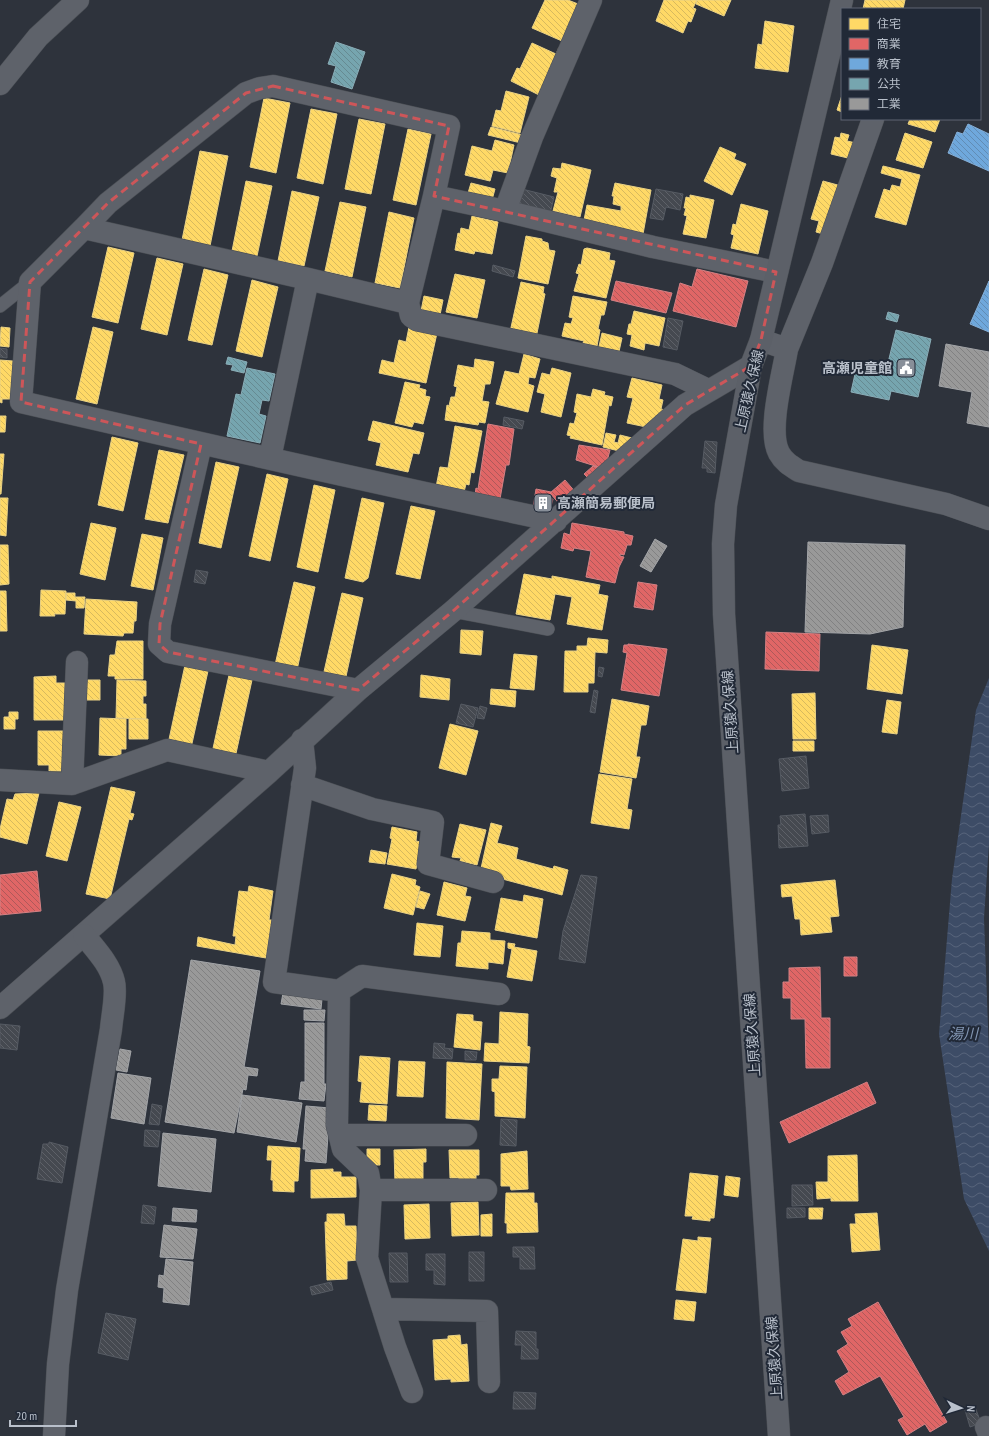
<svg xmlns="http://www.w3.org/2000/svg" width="989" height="1436" font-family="'PT Sans Narrow','Noto Sans JP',sans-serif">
  <defs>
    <pattern id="water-waves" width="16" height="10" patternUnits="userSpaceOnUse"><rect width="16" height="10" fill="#3d4c66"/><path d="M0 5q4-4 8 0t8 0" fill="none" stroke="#57647b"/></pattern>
    <pattern id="homes-back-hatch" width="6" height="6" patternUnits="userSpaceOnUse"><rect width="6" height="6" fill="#ffd966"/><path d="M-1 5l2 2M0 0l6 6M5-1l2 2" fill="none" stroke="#d7b95e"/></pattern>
    <pattern id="shops-back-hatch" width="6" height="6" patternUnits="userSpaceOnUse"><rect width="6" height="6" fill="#e06666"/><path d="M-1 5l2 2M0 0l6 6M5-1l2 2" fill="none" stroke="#ae595a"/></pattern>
    <pattern id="schools-back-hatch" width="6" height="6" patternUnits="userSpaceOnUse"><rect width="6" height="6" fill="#6fa8dc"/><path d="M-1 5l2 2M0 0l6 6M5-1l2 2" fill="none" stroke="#618cb4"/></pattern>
    <pattern id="public-back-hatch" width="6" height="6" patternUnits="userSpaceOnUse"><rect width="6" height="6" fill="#76a5af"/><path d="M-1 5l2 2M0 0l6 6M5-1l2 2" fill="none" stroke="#668a92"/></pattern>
    <pattern id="industry-back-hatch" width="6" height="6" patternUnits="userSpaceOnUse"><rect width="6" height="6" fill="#999"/><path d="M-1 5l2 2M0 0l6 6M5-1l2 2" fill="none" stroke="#818182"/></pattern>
    <pattern id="building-back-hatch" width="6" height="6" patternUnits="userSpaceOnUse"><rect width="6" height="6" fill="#454950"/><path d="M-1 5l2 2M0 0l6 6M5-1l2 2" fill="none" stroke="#5e6168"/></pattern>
  </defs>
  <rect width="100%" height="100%" fill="#2e333c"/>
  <path fill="url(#water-waves)" d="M989 678V844L984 918 989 1053V1251L964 1199 939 1034 952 879 976 710Z"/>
  <path fill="url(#homes-back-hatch)" stroke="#ead284" d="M545 0H568L578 4 562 41 532 28Z
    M664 0H697L693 8 696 9 691 22 688 21 683 33 656 21Z
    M697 0H731L724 16 696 4Z
    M865 0H905L903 9H863Z
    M765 21 794 26 788 72 755 68 758 44 762 45Z
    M532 43 556 54 559 47 565 50 543 97 511 81 517 68 520 69Z
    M506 91 529 97 520 133 492 126 496 110 501 111Z
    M842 95V112L837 110Z
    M264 98 290 103 276 173 250 167Z
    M311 109 337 114 323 184 297 178Z
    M359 119 385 124 371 194 345 189Z
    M910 119H940L935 132 908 124Z
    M491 127 523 135 521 143 488 135Z
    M408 129 431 134 416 205 393 200Z
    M841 133 849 135 847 141 856 143 852 159 831 154 835 137 840 138Z
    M905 133 932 142 923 168 896 160Z
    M495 140 514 145 508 173 493 170 490 181 465 175 472 146 492 151Z
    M720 147 736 154 734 159 746 164 732 195 704 181Z
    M200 151 228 156 210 246 182 240Z
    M562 163 591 170 580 217 553 211 558 192H554L557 178 551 176 553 168 561 169Z
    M883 166 920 175 906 225 875 217 884 189 890 191 892 185 900 187 902 179 881 173Z
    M246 181 272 186 257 256 232 251Z
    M823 181 845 187 827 235 816 232 819 221 811 219Z
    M471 183 495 189 492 200 468 193Z
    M615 183 651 190 643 234 584 220 587 205 621 211V206L613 204 614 196H612Z
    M292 191 319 197 304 266 278 261Z
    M690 195 714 200 706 238 683 234 687 216 684 215 686 208H684L686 197 690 198Z
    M340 202 366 207 352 277 325 271Z
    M741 204 768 211 758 254 731 248 734 235 731 234 733 224 736 225Z
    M389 212 414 218 400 288 375 283Z
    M472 216 498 222 492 254 475 251 474 254 455 250 458 233 460 234 461 228 469 230Z
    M526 236 542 239V241L548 243 549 250 555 251 548 284 518 278Z
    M108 247 134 253 118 323 92 317Z
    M587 248 610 253 609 260 615 261 606 298 574 291 579 274 576 273 579 264 581 265 584 249Z
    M157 258 183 264 167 335 141 329Z
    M204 269 228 275 212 345 188 340Z
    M455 274 485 280 477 318 446 312Z
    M252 280 278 287 262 357 236 351Z
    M521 282 544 287 543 293 545 294 536 338 510 332Z
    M424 296 443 300 440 315 421 311Z
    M573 296 607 302 604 315H601L598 329 600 330 597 346 583 343 584 341 562 336 565 323 571 324 573 318 569 317Z
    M634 311 665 318 659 346 645 343 644 350 630 346 632 335 627 334 629 324H631Z
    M1 327 10 328 9 347 0 346Z
    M93 327 113 332 97 404 76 399Z
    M409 327 437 333 426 383 379 373 382 360 394 363 399 340 406 342Z
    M602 333 622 338 618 356 598 351Z
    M524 354 540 359 535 378 529 377 528 384 534 386 528 412 496 404 505 371 519 374Z
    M475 359 494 362 490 384H485L482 401 489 402 485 423 479 422 478 425 445 420 447 405 449 406 451 397H455L457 387 454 386 458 365 474 368Z
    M0 360 13 361 10 399H2V403L0 402Z
    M552 368 571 373 561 417 541 412 545 394 537 392 542 373 550 375Z
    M632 378 662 385 659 399 663 400 661 409 669 411 651 428 627 423 633 398 627 397Z
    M405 382 420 385 419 388 426 390 425 396 430 397 423 424 414 422 412 427 395 423Z
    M593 389 605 392 604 395 613 397 611 406 609 405 602 445 570 438 571 436 567 435 570 423 574 424 577 413 574 412 577 394 591 397Z
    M0 416H6L5 432H0Z
    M373 421 424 433 419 454 413 453 408 472 376 465 381 443 368 440Z
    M455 426 482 431 474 473 471 472 469 485 466 484 464 492 436 487 440 467 448 468Z
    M606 433 616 435 614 442 618 443 620 435 636 439 623 452 603 447Z
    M112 437 138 443 123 511 98 505Z
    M159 450 184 455 168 523 145 519Z
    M0 454H4L1 494H0Z
    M216 462 239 467 221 548 199 543Z
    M267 474 288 479 270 561 249 556Z
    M314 485 335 490 318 572 297 567Z
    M0 498H8L6 536 0 535Z
    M362 498 384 503 368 578 363 582 345 578Z
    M411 506 435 511 420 579 396 574Z
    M91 523 116 528 105 580 80 574Z
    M142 534 163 538 153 590 131 586Z
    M0 545H8L9 584 0 585Z
    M524 574 552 579V576L600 585 598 594 608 596 602 630 567 624 572 597 555 594 550 620 516 614Z
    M294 582 315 587 297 670 275 665Z
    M41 590 66 591 65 614H54L55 616H40Z
    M0 591H6L7 631H0Z
    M66 593H75V597H85L84 608H76V601L66 600Z
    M342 593 363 598 345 681 323 676Z
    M86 599 137 602 136 621H134L133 633H124L123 636 84 634Z
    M461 630 483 631 481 655 460 653Z
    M588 638 608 640 607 653 595 652 594 683H588V692H564L565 651H577V646H587Z
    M117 641H143V679H115V676H108L110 655H115Z
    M872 645 908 650 902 694 867 689Z
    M514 654 537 656 534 690 510 688Z
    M185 665 208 671 191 748 168 744Z
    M229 675 252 680 235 758 212 753Z
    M421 675 450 679 449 700 420 697Z
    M56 676V683H65V720H34V677Z
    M80 680H100V700H80Z
    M117 680 146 681V696H143V704H146V719L116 718Z
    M491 689 516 691 515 707 490 704Z
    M815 693 816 739H793L792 694Z
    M612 699 649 706 646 725H641L636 757H640L636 778 600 772Z
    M887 700 901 702 897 734 882 732Z
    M9 712H18V719H15V729H4V717H9Z
    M100 718 126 719V749H121V756L99 755Z
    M129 719H148V739H129Z
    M450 724 478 731 466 775 439 768Z
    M38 731H64V771H49V765H38Z
    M793 741H814V751H793Z
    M599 774 632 779 627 809 632 810 629 829 591 823Z
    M111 787 135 792 130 813 134 814 132 820 129 819 110 899 86 894Z
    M39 793 27 844 0 837V829L7 799 13 800 15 794Z
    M59 802 81 807 67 861 46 856Z
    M491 823 502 826 497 843 518 848 516 859 553 869 554 866 568 870 562 895 480 873Z
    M460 824 486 830 477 865 460 861 461 858 452 857Z
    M392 827 417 832 416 841 421 842 416 869 387 864 392 839 390 838Z
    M371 850 387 853 385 864 369 862Z
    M392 874 416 880 415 885 420 887 413 915 384 908Z
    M835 880 839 916 830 917 832 932 801 935 800 919H795L792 896 782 897 781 885Z
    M444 882 467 888 465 896 471 897 465 921 437 915Z
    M249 886 273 891 269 920H272L266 958 197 946 198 937 235 945 236 936H233L239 891 248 892Z
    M420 891 430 894 424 909 416 907Z
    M524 895 543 899 537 938 495 930 501 898 523 902Z
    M417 923 443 926 440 957 414 955Z
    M462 931 490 933V940L505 941 503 964 488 962V969L456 966 458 943H461Z
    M508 943 515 944 514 947 537 951 532 981 507 977 512 949 508 948Z
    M500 1012 528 1014 527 1046 530 1047 529 1063 484 1061 485 1043 499 1044Z
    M457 1014 473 1015V1021L482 1022 480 1050 454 1047Z
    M360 1056 390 1058 387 1104 360 1102 362 1082 358 1081Z
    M399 1061 425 1062 423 1097 397 1096Z
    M447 1062 482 1064 479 1120 446 1118Z
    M500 1066 527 1067 525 1118 495 1116V1092L492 1091V1079H499Z
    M369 1105 387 1106 386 1121 368 1120Z
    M268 1146 300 1148 298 1181H294V1192L273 1191V1180H271L272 1160H267Z
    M367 1149H380V1165H367Z
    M426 1149V1162H423V1185L395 1184 394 1150Z
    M449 1150H479V1175H476V1183H459V1178H450Z
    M527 1151 528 1189 511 1190 510 1186H501V1154Z
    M857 1155 858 1201H831V1198L817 1199 816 1182H828V1156Z
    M333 1169V1172H341V1177H356V1197L311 1198V1170Z
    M690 1173 718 1176 714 1218H710V1221L692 1219 693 1216H685Z
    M726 1176 740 1178 738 1197 724 1195Z
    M506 1193H534V1203H537L538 1232 507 1233V1223H505Z
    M478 1202 479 1235 452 1236 451 1203Z
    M429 1204 430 1238 405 1239 404 1205Z
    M809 1208H823L822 1219H809Z
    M877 1213 880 1250 852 1252 850 1224H856L855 1214Z
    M327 1214H344L345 1226H356L357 1260 347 1261V1279L327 1280 325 1222H327Z
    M492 1214V1236H481V1215Z
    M698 1237 711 1238 706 1293 676 1290 683 1239 698 1241Z
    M676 1300 696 1302 694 1321 674 1319Z
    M460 1335 461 1345 467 1344 469 1381 451 1382V1379L435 1380 433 1340 448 1339V1336Z"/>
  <path fill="url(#shops-back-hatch)" stroke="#d48184" d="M697 269 748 281 736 327 673 311 680 283 692 287Z
    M616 281 672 293 666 313 611 300Z
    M488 424 514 429 509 465H506L500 499 475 495 476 488 478 489Z
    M579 445 610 450 605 469 576 460Z
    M593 466 604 469 591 481 584 474Z
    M565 480 577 494 562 507 550 493Z
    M536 489 551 492 549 498 553 499 550 511 533 507Z
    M572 523 624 532V534L633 536 631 545H627L624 555 620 554V556L624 557 619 567 615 583 586 577 591 551 574 548 573 551 561 548 564 533 570 535Z
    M638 582 657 585 653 610 634 607Z
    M766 632 820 634 819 671 765 669Z
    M628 644 667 649 659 696 621 690 627 653 623 652 624 645H628Z
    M37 871 41 911 0 915V875Z
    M844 957H857V976H844Z
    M820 967 821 1018H830V1068H806L805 1019H791V998H783V982H789V968Z
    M867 1082 876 1103 789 1143 780 1122Z
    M878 1302 947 1422 930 1432 925 1424 907 1435 898 1420 904 1417 880 1376 843 1395 835 1381 849 1372 837 1351 848 1344 841 1332 852 1326 848 1319Z"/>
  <path fill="url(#schools-back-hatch)" stroke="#85afd7" d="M968 124 989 134V171L948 153 957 132 963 134Z
    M989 281V332L970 324Z"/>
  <path fill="url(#public-back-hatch)" stroke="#8aadb7" d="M336 42 365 52 352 89 331 82 336 66 328 64Z
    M888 312 899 315 897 322 886 319Z
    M896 330 931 339 918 397 891 391 889 400 851 392 857 365 886 371Z
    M228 357 247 362 244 373 231 370 233 365 226 364Z
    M247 368 275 374 269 401 262 400 259 414 266 416 260 443 227 436 236 394 241 395Z"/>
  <path fill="url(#industry-back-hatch)" stroke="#a3a5a8" d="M946 344 989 352V427L967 423 972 392 939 386Z
    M655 539 667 546 651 572 640 566Z
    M808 542 905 545 903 627 870 634 805 632Z
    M191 960 260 971 244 1067 258 1069 257 1076 248 1075 246 1090 243 1089 234 1133 165 1122Z
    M283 993 322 999 321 1009 281 1004Z
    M304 1010H325L324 1021 304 1020Z
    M305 1023H324V1084H326L324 1101 299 1099 301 1082H305Z
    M120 1049 131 1051 127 1072 116 1070Z
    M118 1073 151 1078 144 1124 111 1118Z
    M242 1095 302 1103 296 1142 237 1132Z
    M306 1106 330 1108 326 1163 305 1161 306 1149H303Z
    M163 1133 216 1139 211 1192 158 1186Z
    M173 1208 197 1210 196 1222 172 1221Z
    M164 1225 197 1229 193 1259 160 1257Z
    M166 1259 193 1262 189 1305 163 1302 164 1288 158 1287 159 1275 164 1276Z"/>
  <path fill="url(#building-back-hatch)" stroke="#565b63" d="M522 189 554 197 550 214 518 207Z
    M656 189 683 194 680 210 666 207 663 220 650 218Z
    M493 265 515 271 513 277 492 271Z
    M668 318 683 321 677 350 663 347Z
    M0 348 7 349V358L0 357Z
    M504 417 524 421 522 429 503 425Z
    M705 441 717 442 715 473 707 472V468H702Z
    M196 570 208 572 205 584 194 582Z
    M599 667 604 668 602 677 598 676Z
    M594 690 598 691 595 713 590 712Z
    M461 704 478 708 473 727 456 723Z
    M480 706 487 708 484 719 477 718Z
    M806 756 809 788 782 791 779 759Z
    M805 814 808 846 779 848 778 825H781L780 816Z
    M828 815 829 832 812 834 810 816Z
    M581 875 597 877 585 963 559 959 563 931Z
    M0 1024 20 1026 17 1050 0 1048Z
    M434 1043 445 1044 444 1048 453 1049 452 1059 433 1058Z
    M465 1051 477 1052 476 1060H465Z
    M152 1104 162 1106 159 1125 149 1124Z
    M501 1119 517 1120 516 1146 500 1145Z
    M145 1130 160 1131 158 1147 144 1146Z
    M49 1142 68 1147 62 1183 37 1179 43 1144H49Z
    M792 1185H812L813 1205 792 1206Z
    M143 1205 156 1207 154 1224 141 1223Z
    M787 1208H805V1217L787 1218Z
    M513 1247H534L535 1269H520V1257H513Z
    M469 1252H484V1281H469Z
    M389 1253H407L408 1282H390Z
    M426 1254H445V1285L434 1284V1270H426Z
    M331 1282 333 1290 312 1295 310 1287Z
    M106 1313 136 1319 128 1360 98 1353Z
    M516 1331 536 1332V1349H538V1359H521L522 1345H515Z
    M514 1392 536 1393 535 1409H513Z
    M975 1407 981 1423 970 1427 965 1410Z"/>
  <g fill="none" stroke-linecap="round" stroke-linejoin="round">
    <g stroke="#4a4e54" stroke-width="14">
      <path id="service" d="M0 306 30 282
        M453 611 548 629"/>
    </g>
    <g stroke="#4a4e54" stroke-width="23">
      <path id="minor" d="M0 84 38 37 78 0
        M434 196 505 211 653 247 776 272
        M505 211 532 137 591 0
        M84 228 108 203 246 93 260 88 273 86 449 126 434 196 408 303 308 279 84 228 30 282 21 402C199 443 377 484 556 521
        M408 303 411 316 417 320 675 374 708 390
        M761 340 787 349C783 374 767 431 779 453 784 462 791 466 799 471L946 504 989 519
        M787 349 822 263 873 119
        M201 444 160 624 159 644 168 652 358 690
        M270 458 308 279
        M302 740 305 768 274 982 339 991 337 1125 343 1149 368 1173 371 1190 367 1258 395 1347 412 1392
        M0 780 72 784 167 750 269 772
        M72 784 77 662
        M302 785 372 809 433 822 428 864 493 882
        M339 991 362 976 499 994
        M0 1008 269 772 358 690 453 611 685 405 751 366
        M340 1135H466
        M371 1190H486
        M383 1309 487 1311 489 1382
        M986 1427 989 1434"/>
    </g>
    <g stroke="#4a4e54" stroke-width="23">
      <path id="tertiary" d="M54 1436 58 1364 67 1290 111 1029C112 1016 117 994 114 982 110 964 95 949 84 935"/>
    </g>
    <g stroke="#4a4e54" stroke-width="23">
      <path id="secondary" d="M779 1436 724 614 723 544 726 505 751 366 761 340 842 0"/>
    </g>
    <use href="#service" stroke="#5e626a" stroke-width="13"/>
    <use href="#minor" stroke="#5e626a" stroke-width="22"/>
    <use href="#tertiary" stroke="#5e626a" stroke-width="22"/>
    <use href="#secondary" stroke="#5c6068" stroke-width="22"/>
  </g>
  <path fill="none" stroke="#cd5659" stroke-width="3" stroke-dasharray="8 5" stroke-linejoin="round" d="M273 86 449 126 434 196 776 272 761 340 751 366 685 405 453 611 358 690 168 652 159 644 160 624 201 444 21 402 30 282 108 203 246 93Z"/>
  <defs>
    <g id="civic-square" transform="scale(1)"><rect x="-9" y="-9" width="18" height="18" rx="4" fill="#888f99" stroke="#212937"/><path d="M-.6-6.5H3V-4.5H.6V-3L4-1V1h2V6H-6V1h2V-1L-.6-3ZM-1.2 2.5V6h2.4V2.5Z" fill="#fff"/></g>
    <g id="building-square" transform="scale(1)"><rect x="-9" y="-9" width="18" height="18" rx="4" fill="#888f99" stroke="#212937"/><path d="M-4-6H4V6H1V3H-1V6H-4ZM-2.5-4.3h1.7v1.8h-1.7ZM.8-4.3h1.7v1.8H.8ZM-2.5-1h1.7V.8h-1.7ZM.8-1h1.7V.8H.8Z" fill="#fff"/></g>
  </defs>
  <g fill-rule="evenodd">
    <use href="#civic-square" x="906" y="368"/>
    <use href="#building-square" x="543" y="503"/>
  </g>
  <g text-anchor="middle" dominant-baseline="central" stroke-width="4" stroke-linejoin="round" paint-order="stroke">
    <g font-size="14" font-weight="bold" fill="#b9c0cb" stroke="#212937" text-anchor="end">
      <text x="892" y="368">高瀬児童館</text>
      <text x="557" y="503" text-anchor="start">高瀬簡易郵便局</text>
    </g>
    <g font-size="14" fill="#b9c0cb" stroke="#212937">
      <text transform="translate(749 391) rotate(-77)">上原猿久保線</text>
      <text transform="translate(730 712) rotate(-94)">上原猿久保線</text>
      <text transform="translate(752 1035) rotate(-94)">上原猿久保線</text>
      <text transform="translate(774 1358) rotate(-94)">上原猿久保線</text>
    </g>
    <g font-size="15" font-style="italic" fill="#8295b2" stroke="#212937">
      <text x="963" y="1033">湯川</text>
    </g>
  </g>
  <rect x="841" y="8" width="140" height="112" fill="#212937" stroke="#5e6572"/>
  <rect x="849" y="18" width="20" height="12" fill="#ffd966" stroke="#5e6572"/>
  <text x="877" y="28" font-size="12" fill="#b9c0cb">住宅</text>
  <rect x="849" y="38" width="20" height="12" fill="#e06666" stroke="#5e6572"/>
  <text x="877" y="48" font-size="12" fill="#b9c0cb">商業</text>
  <rect x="849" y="58" width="20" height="12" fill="#6fa8dc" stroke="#5e6572"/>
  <text x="877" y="68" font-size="12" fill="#b9c0cb">教育</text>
  <rect x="849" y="78" width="20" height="12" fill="#76a5af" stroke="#5e6572"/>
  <text x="877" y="88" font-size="12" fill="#b9c0cb">公共</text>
  <rect x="849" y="98" width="20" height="12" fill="#999999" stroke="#5e6572"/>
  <text x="877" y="108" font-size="12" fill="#b9c0cb">工業</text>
  <g transform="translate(961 1408) rotate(94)" stroke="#212937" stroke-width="3" paint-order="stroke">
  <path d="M0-3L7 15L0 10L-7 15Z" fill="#b9c0cb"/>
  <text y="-6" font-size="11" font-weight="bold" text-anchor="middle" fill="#b9c0cb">N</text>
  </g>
  <path d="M10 1420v6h66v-6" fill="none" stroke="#b9c0cb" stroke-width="2"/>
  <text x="16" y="1420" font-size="12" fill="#b9c0cb" stroke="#212937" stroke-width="3" paint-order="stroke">20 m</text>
</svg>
